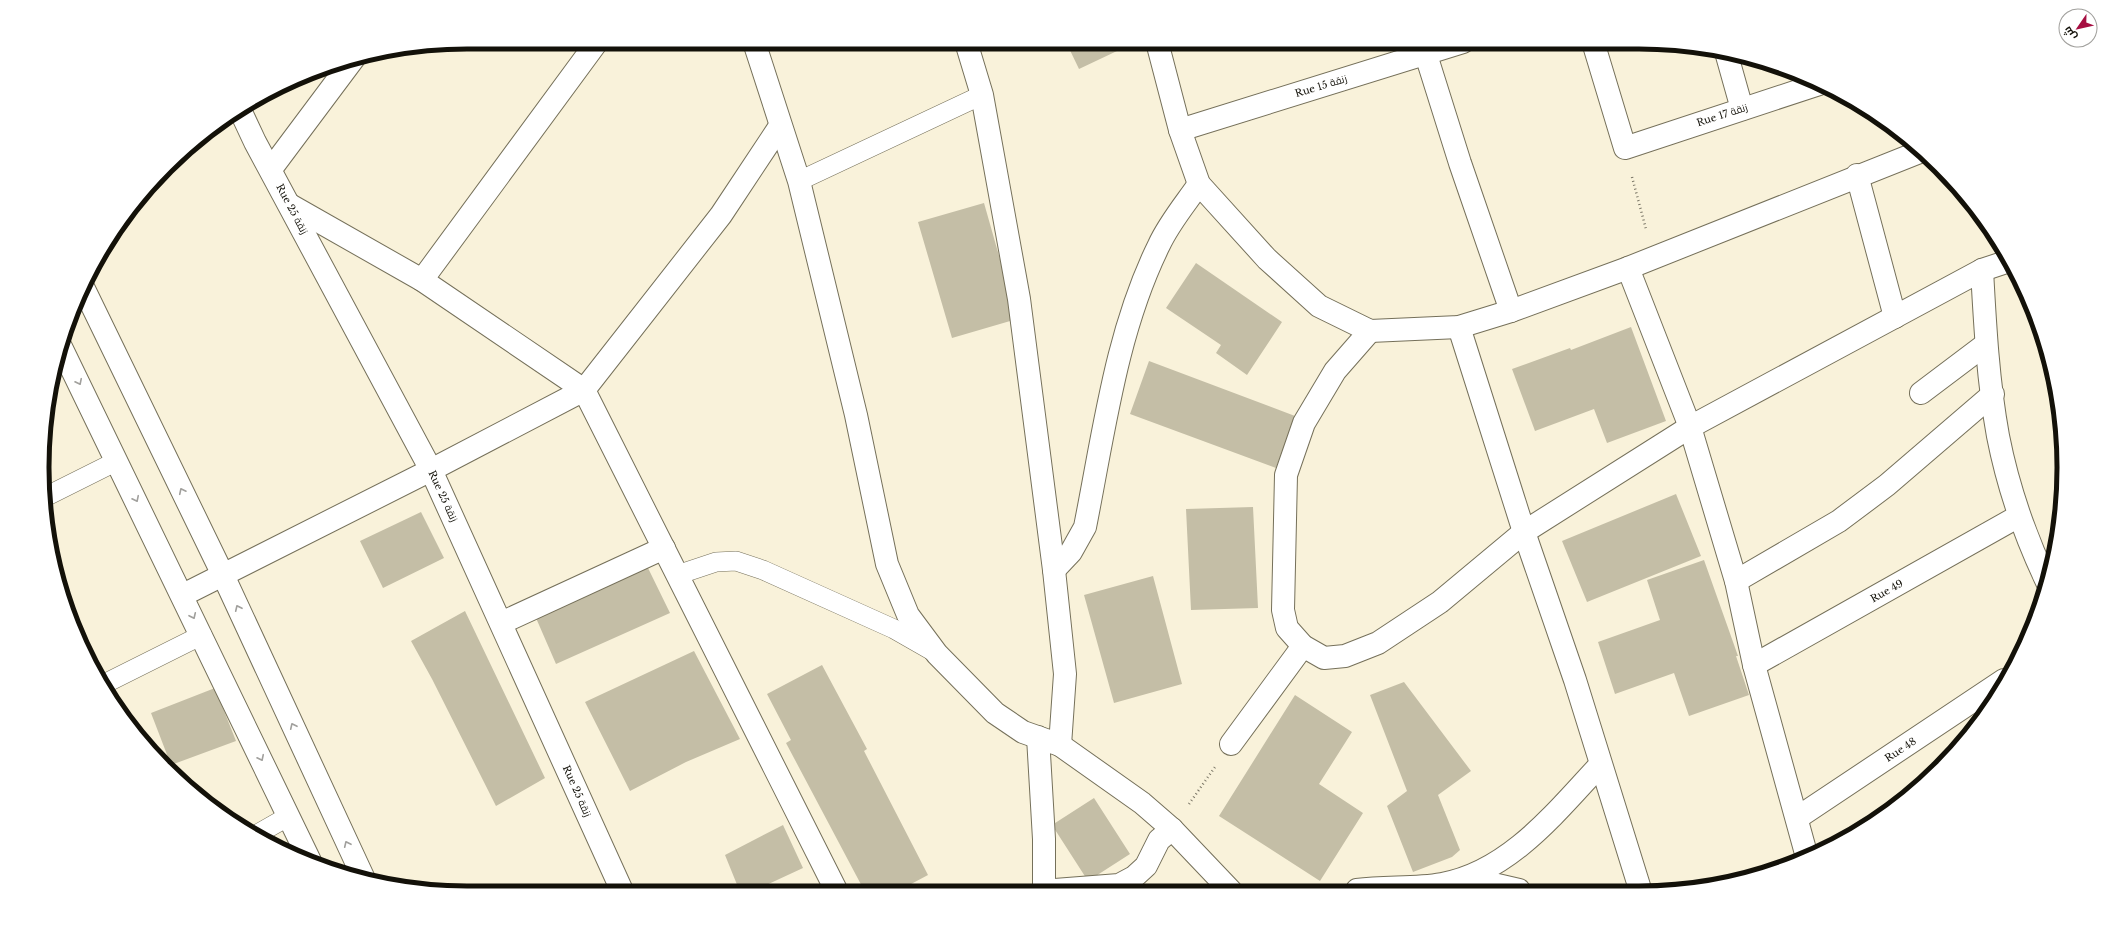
<svg xmlns="http://www.w3.org/2000/svg" width="2106" height="935" font-family="'Libre Baskerville',Cairo,serif">
  <rect width="100%" height="100%" fill="#f9f2da"/>
  <path fill="#c4bea6" d="M1066 42H1136L1079 69Z
    M984 203 1017 319 952 338 918 222Z
    M1196 263 1282 322 1247 375 1216 353 1221 345 1166 308Z
    M1631 327 1666 421 1607 443 1594 409 1535 431 1512 369 1570 348 1571 350Z
    M1149 361 1295 416 1276 468 1130 414Z
    M1676 494 1701 556 1587 602 1562 541Z
    M1253 507 1258 608 1191 610 1186 509Z
    M421 512 444 558 383 588 360 541Z
    M1704 560 1738 656H1736L1749 695 1689 716 1674 673 1615 694 1598 642 1660 620 1647 580Z
    M648 568 670 613 556 664 536 618Z
    M1153 576 1182 684 1114 703 1084 595Z
    M465 611 545 778 496 806 432 679 411 641Z
    M694 651 740 739 686 762 630 791 585 702Z
    M822 665 867 749 864 751 928 875 896 892H865L786 743 791 740 767 694Z
    M1404 682 1471 771 1438 795 1460 850 1452 857 1413 872 1387 806 1407 791 1370 695Z
    M215 688 236 741 171 765 151 713Z
    M1295 695 1352 732 1319 784 1363 813 1320 881 1219 816Z
    M1094 798 1130 854 1088 881 1052 825Z
    M783 825 803 868 751 892H740L725 855Z"/>
  <g fill="none" stroke-linecap="round" stroke-linejoin="round">
    <g stroke="#75705a" stroke-width="20">
      <path id="lane" d="M799 181 982 95
        M45 497 117 461
        M677 575 716 562 736 561 763 570 894 629 936 653
        M102 685 202 635
        M254 836 289 816"/>
    </g>
    <g stroke="#75705a" stroke-width="24">
      <g id="street">
        <path d="M754 42 799 181 856 415 887 564 908 615 937 654 995 713 1023 732 1060 745 1142 803 1172 829 1231 891"/>
        <path d="M966 42 982 95 1019 299 1054 570 1065 674 1060 745"/>
        <path d="M1157 42 1180 130 1199 184 1267 259 1319 306 1370 331 1459 327 1511 311 1628 268 1922 151"/>
        <path d="M1422 42 1460 163 1511 311"/>
        <path d="M1593 42 1625 148 1819 84"/>
        <path d="M1726 52 1742 109"/>
        <path d="M240 110 255 142 431 470 623 893"/>
        <path d="M1180 130 1463 42"/>
        <path d="M271 169 354 58"/>
        <path d="M1857 175 1895 317"/>
        <path d="M290 205 422 280 584 390 837 892"/>
        <path d="M1628 268 1690 427 1736 581 1754 665 1807 857"/>
        <path d="M1982 270C1985 325 1988 381 1998 436 2008 487 2025 536 2047 582"/>
        <path d="M422 280 597 42"/>
        <path d="M83 287 223 575 364 879"/>
        <path d="M1459 327 1524 532 1575 680 1640 889"/>
        <path d="M1370 331 1335 371 1304 423 1286 475 1283 610 1287 628 1303 646 1324 658 1345 656 1378 643 1440 602 1524 532 1690 427 1982 270 2009 261"/>
        <path d="M61 347 310 861"/>
        <path d="M1921 393 1986 344"/>
        <path d="M1054 570 1071 552 1085 527C1104 432 1116 332 1159 245 1169 223 1186 203 1199 184"/>
        <path d="M1736 581 1839 521 1887 485 1993 394"/>
        <path d="M183 595 431 470 584 390 721 215 780 126"/>
        <path d="M501 623 664 548"/>
        <path id="s1" d="M1754 665 2019 516"/>
        <path d="M1038 737 1044 839V891"/>
        <path d="M1231 744 1303 646"/>
        <path id="s2" d="M1797 818 2004 680"/>
        <path d="M1467 878 1519 890"/>
        <path d="M1357 890C1385 886 1414 889 1442 884 1509 872 1556 812 1600 765"/>
        <path d="M1042 891 1119 885 1134 877 1146 866 1159 840 1172 829"/>
      </g>
    </g>
    <path stroke="#7c7868" stroke-width="2.5" stroke-dasharray="1 3" stroke-linecap="butt" d="M1632 177 1646 229
      M1189 804 1215 767"/>
    <use href="#lane" stroke="#fff" stroke-width="19"/>
    <use href="#street" stroke="#fff" stroke-width="22"/>
  </g>
  <defs><path id="oneway-chevron" d="M-2-3.5L2.5 0L-2 3.5" fill="none" stroke-width="1.6" stroke-linecap="round" stroke-linejoin="round"/></defs>
  <g stroke="#a1a09d">
    <use href="#oneway-chevron" transform="translate(79 382) rotate(64)"/>
    <use href="#oneway-chevron" transform="translate(182 491) rotate(-116)"/>
    <use href="#oneway-chevron" transform="translate(136 499) rotate(64)"/>
    <use href="#oneway-chevron" transform="translate(238 608) rotate(-115)"/>
    <use href="#oneway-chevron" transform="translate(193 616) rotate(65)"/>
    <use href="#oneway-chevron" transform="translate(293 726) rotate(-115)"/>
    <use href="#oneway-chevron" transform="translate(261 758) rotate(64)"/>
    <use href="#oneway-chevron" transform="translate(347 844) rotate(-115)"/>
  </g>
  <g text-anchor="middle" dominant-baseline="central" stroke-width="3" stroke-linejoin="round" paint-order="stroke">
    <g font-size="10" fill="#131109" stroke="#fff">
      <text transform="translate(1321 86) rotate(-17)">Rue 15 زنقة</text>
      <text transform="translate(1722 115) rotate(-18)">Rue 17 زنقة</text>
      <text transform="translate(292 209) rotate(62)">Rue 25 زنقة</text>
      <text transform="translate(443 496) rotate(65)">Rue 25 زنقة</text>
      <text stroke="none"><textPath href="#s1" startOffset="152">Rue 49</textPath></text>
      <text stroke="none"><textPath href="#s2" startOffset="124">Rue 48</textPath></text>
      <text transform="translate(577 791) rotate(66)">Rue 25 زنقة</text>
    </g>
  </g>
  <path d="M0 0H2106V935H0ZM467 49H1639A418 418 0 0 1 2057 467V468A418 418 0 0 1 1639 886H467A418 418 0 0 1 49 468V467A418 418 0 0 1 467 49Z" fill="#fff" fill-rule="evenodd"/>
  <path fill="none" stroke="#131109" stroke-width="5" d="M467 49H1639A418 418 0 0 1 2057 467V468A418 418 0 0 1 1639 886H467A418 418 0 0 1 49 468V467A418 418 0 0 1 467 49Z"/>
  <g transform="translate(2078 28) rotate(236)"><circle r="19" fill="#ffffff" stroke="#a1a09d"/>
  <path d="M0-3L7 15L0 10L-7 15Z" fill="#a60e41"/>
  <text y="-6" font-size="11" font-weight="bold" text-anchor="middle" fill="#131109">ش</text>
  </g>
</svg>
